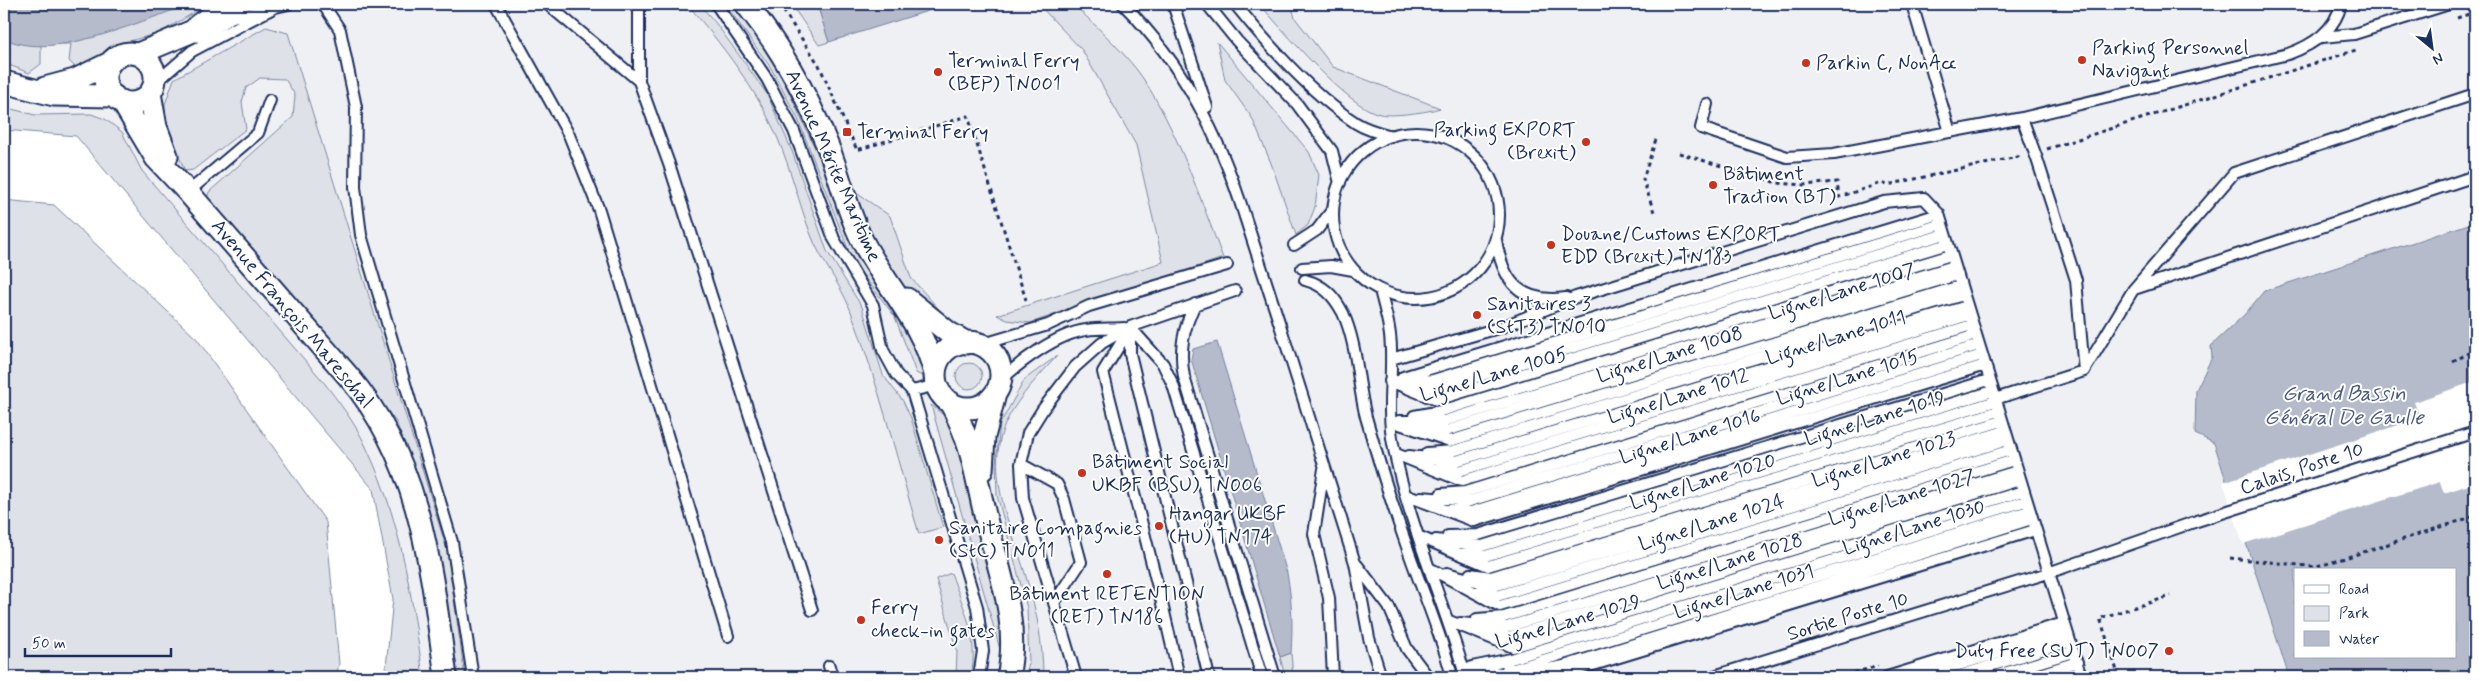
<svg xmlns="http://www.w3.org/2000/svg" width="2479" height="681" font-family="Mynerve,sans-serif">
  <rect width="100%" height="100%" fill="#fff"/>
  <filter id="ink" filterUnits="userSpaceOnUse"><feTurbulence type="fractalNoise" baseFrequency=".02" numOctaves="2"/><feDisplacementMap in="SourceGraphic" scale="10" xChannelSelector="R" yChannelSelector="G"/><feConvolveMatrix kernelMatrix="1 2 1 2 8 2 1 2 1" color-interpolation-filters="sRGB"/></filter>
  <g filter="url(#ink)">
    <path fill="#eff0f4" d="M4 4H2475V222L2271 289 2214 446 2289 677H385L393 590 373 489 75 133 4 128Z"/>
    <path fill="#dee1e7" stroke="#7c88a2" d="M4 4H209L159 33 115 45 86 66 77 69 69 61 71 44H41V64L29 73 4 63Z
      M687 4H699L715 22 767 94 792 151 827 251 862 307 883 375 903 401 911 418 943 527 919 534C897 459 878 382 850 309 840 283 821 261 811 235 799 203 791 170 778 139 758 91 720 42 687 4Z
      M725 4H732L775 62 826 172 847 235 860 262 898 311 919 354 924 377 916 373 895 317 853 262 798 119 771 68Z
      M791 4H817L829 42 819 45Z
      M1038 4H1073C1095 25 1130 57 1146 83 1180 137 1200 198 1223 258L1030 323 1007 320 997 315 1163 262 1136 145 1082 50Z
      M1259 4H1291L1295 18 1333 67 1440 108C1429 112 1391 117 1380 114 1346 107 1284 30 1259 4Z
      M266 27 288 33 447 550 465 677H458L440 559 412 463 396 422 348 359 207 199 209 192 293 117 295 95 285 79 260 78 246 88 242 102 246 129 193 170 185 171 166 127 165 104 174 79Z
      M1217 42 1309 152 1319 175 1315 207 1308 225 1296 235 1271 163 1252 118 1225 80Z
      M4 107 35 115 91 114 105 119 122 132 142 171 322 380C339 402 357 425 368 451 401 521 413 601 423 677H385L393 599 373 489 76 136 4 130Z
      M855 192 890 216 911 278 946 317 941 318C928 306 912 295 900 282 879 257 863 223 855 192Z
      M4 200 54 205 197 339 326 522 339 664 336 677H4Z
      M1057 356C1040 375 1020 395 1008 418 981 470 1013 530 1027 580 1037 612 1043 644 1043 677H1025L1029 663 1027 608 997 495 996 463 1000 424 1025 379Z
      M956 376a13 13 0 1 1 26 0a13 13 0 1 1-26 0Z
      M931 405 951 421 958 433 1002 620 1001 653Z
      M951 573C964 609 979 638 971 677H956L957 652 936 579Z
      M1291 653 1293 677H1285L1280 657Z"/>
    <path fill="#b5bbca" stroke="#77839f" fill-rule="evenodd" d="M4 4H185L177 9C132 24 48 62 4 38Z
      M817 4H946L947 5 829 42Z
      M2475 222V677H2289L2214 443 2195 434 2196 390 2212 357 2211 346 2245 314 2264 291ZM2295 570H2455V657H2295Z
      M1217 342 1287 573C1292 600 1293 625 1291 653L1280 657 1191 359 1193 349Z"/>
    <path fill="#fff" d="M2473 382 2475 389V483L2444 493 2440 482 2243 544 2223 482 2420 418 2414 402Z"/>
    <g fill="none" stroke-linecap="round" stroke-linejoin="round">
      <g stroke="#1b2f5e" stroke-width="14">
        <path id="lane" d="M323 4 340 30 356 107 355 187 361 235 452 542 473 677
          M496 4 569 135 599 210 728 636
          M547 4 639 81 669 164 812 610
          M639 4V81
          M716 4 767 79 794 131 834 239 873 305 883 350 896 374 912 391 977 607 983 651 979 677
          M1123 4C1183 64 1220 136 1245 217
          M1173 4 1207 107
          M1207 4 1237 41 1297 104 1320 135 1332 151 1340 183
          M1235 4C1268 45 1311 94 1356 123 1367 130 1379 133 1392 136
          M1912 4 1950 132
          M233 17 288 4
          M2322 37 2354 34 2449 4
          M154 84 192 51 277 6
          M1707 104 1701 128 1787 157 1834 154 2022 118 2288 54C2313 45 2335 31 2341 4
          M2022 118 2037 159 2076 280 2084 371
          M1333 215a83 83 0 1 1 166 0a83 83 0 1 1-166 0Z
          M188 192 258 133 270 100
          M1496 240C1503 282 1520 304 1566 298
          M1294 245 1317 230 1333 209
          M1302 268 1331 266 1353 270
          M1305 280C1324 285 1334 296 1343 313 1358 347 1357 382 1366 417 1378 459 1391 502 1406 544 1421 588 1440 631 1452 676
          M2134 289 2475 176
          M1380 290C1385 310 1391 329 1391 350 1392 381 1387 412 1393 444 1407 519 1441 595 1463 668V677
          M1195 304C1183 329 1179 350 1184 377L1275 677
          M1280 325 1355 563 1369 638 1381 677
          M1130 327 1163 364 1173 385 1262 677
          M1130 328 1103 372 1161 599 1179 677
          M1130 328V354L1209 677
          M980 345 1048 325 1089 306 1227 265
          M1391 359 1502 327 1576 297 1884 202 1924 198 1939 214 2081 677
          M1403 377 1939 214
          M1000 381C1021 361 1057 334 1086 330 1098 328 1112 329 1124 328
          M1390 381 1437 400 1948 244
          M1396 381 1433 380 1942 224
          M1415 386 1434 390 1945 234
          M912 391 937 385
          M1995 399 2084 371 2133 290 2234 173 2475 94
          M1414 416 1441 411 1951 255
          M1391 421 1450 441 1960 286
          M1399 421H1444L1954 266
          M1426 427 1446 431 1957 275
          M1427 453 1453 451 1963 295
          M1396 454 1462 481 1972 325
          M1409 456 1456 461 1967 306
          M1021 464 1057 484 1064 499 1081 562 1054 603
          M1440 466 1459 471 1969 315
          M1324 469 1314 534 1329 598 1333 677
          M1441 494 1465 492 1976 335
          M1408 496 1474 521 1985 365
          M1421 497 1470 501 1979 345
          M1452 507 1471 512 1982 355
          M1448 536 1478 535 1989 380
          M1420 537 1488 566 1999 411
          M1436 540 1482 546 1993 391
          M1466 551 1485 556 1996 401
          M1357 565 1389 607 1407 649 1428 677
          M1429 568 1500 606 2011 450
          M1447 573 1494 586 2005 431
          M1470 574 1491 577 2002 421
          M1481 590 1497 596 2008 440
          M1477 619 1504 617 2014 460
          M1449 621 1513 647 2023 491
          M1460 623 1507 627 2017 471
          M1489 632 1509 637 2020 480
          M829 666 832 677
          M1472 667 1511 659 2026 501
          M1463 668 1516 675 1564 666 2032 519
          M1507 669H1514L2029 511
          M1547 676 1567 673 2035 530
          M1076 677 1023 498 1021 464 1028 433 1043 409 1075 367 1102 343 1130 327 1235 291
          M1711 677 2048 573 2197 521 2475 432
          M1887 677 2064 623
          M1919 677 2067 632
          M1955 677 2070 641
          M1991 677 2073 652
          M2030 677 2077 662
          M2066 677 2080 673"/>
      </g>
      <g stroke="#1b2f5e" stroke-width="25">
        <path id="street" d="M746 4C779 45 806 93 826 142 840 174 846 210 863 242 887 288 923 323 935 374
          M105 78a25 25 0 1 1 50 0a25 25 0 1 1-50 0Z
          M138 54 200 28
          M4 82 54 95 114 96
          M45 88 75 80 110 63
          M150 93 156 127 167 156
          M122 101 156 158 188 192 349 377C422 464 431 569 446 677
          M907 299 949 333 967 343
          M935 375a33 33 0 1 1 66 0a33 33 0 1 1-66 0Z
          M950 402C973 443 976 480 987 523 1000 575 1020 623 1008 677
          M982 470 984 437 995 394"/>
      </g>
      <g stroke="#1b2f5e" stroke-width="31">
        <path id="highway" d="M200 28 235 4"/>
      </g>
      <path stroke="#1b2f5e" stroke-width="3" stroke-dasharray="4 4" stroke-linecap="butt" d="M779 4 819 65 857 150 968 116 1026 300
        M2457 18 2475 12
        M2047 149 2356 50
        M1679 153 1777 183 1804 185 1837 182 1839 197 1882 183 1887 185 2022 156
        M1654 212 1643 179 1657 136
        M2453 362 2475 349
        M2230 558 2317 567 2475 516
        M1839 677 1878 666
        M2119 677 2100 618 2171 596"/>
      <use href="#lane" stroke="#fff" stroke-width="10"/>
      <use href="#street" stroke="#fff" stroke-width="21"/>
      <use href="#highway" stroke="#fff" stroke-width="28"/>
      <g stroke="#1b2f5e" stroke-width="14" stroke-linecap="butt">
        <path id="lane-bridge" d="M1245 217 1280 325"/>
      </g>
      <use href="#lane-bridge" stroke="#fff" stroke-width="10"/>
    </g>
  </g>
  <g fill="#c8321e" stroke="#fff" stroke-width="2">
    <circle cx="2082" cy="60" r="5"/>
    <circle cx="1806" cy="63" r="5"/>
    <circle cx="938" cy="72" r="5"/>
    <rect x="842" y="127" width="10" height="10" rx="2.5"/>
    <circle cx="1586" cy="142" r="5"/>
    <circle cx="1713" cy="185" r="5"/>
    <circle cx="1551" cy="245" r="5"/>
    <circle cx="1477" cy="315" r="5"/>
    <circle cx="1082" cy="473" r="5"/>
    <circle cx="1159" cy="526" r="5"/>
    <circle cx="939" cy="540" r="5"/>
    <circle cx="1107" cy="574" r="5"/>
    <circle cx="861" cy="620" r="5"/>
    <circle cx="2169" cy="651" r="5"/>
  </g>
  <g text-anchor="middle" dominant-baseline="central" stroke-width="4" stroke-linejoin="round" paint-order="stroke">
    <g font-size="20" fill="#1b2f5e" stroke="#fff" text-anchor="start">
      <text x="2092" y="48">Parking Personnel<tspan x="2092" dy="23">Navigant</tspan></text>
      <text x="948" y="61">Terminal Ferry<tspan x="948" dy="23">(BEP) TN001</tspan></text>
      <text x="1816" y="63">Parkin C, NonAcc</text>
      <text x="1576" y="130" text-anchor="end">Parking EXPORT<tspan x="1576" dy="23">(Brexit)</tspan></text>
      <text x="857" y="132">Terminal Ferry</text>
      <text x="1723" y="174">Bâtiment<tspan x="1723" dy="23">Traction (BT)</tspan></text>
      <text x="1561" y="234">Douane/Customs EXPORT<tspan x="1561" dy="23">EDD (Brexit) TN183</tspan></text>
      <text x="1487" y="304">Sanitaires 3<tspan x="1487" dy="23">(StT3) TN010</tspan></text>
      <text x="1092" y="462">Bâtiment Social<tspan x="1092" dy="23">UKBF (BSU) TN006</tspan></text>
      <text x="1169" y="514">Hangar UKBF<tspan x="1169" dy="23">(HU) TN174</tspan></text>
      <text x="949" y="528">Sanitaire Compagnies<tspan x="949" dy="23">(StC) TN011</tspan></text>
      <text x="1107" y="594" text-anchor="middle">Bâtiment RETENTION<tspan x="1107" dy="23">(RET) TN186</tspan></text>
      <text x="871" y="608">Ferry<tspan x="871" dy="23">check-in gates</tspan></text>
      <text x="2159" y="651" text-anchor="end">Duty Free (SUT) TN007</text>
    </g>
    <g font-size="20" fill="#1b2f5e" stroke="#fff">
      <text transform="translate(833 166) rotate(66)">Avenue Mérite Maritime</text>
      <text transform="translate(1842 292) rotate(-17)">Ligne/Lane 1007</text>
      <text transform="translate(292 314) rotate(50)">Avenue François Mareschal</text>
      <text transform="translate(1836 338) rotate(-17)">Ligne/Lane 1011</text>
      <text transform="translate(1670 355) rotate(-17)">Ligne/Lane 1008</text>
      <text transform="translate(1494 375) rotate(-16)">Ligne/Lane 1005</text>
      <text transform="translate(1848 378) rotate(-17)">Ligne/Lane 1015</text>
      <text transform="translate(1678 397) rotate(-17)">Ligne/Lane 1012</text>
      <text transform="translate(1875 419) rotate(-17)">Ligne/Lane 1019</text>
      <text transform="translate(1690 437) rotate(-17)">Ligne/Lane 1016</text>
      <text transform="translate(1884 460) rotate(-17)">Ligne/Lane 1023</text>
      <text transform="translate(2302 469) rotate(-18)">Calais, Poste 10</text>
      <text transform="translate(1703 482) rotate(-17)">Ligne/Lane 1020</text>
      <text transform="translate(1902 498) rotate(-17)">Ligne/Lane 1027</text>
      <text transform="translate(1712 523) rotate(-17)">Ligne/Lane 1024</text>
      <text transform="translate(1914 528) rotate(-17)">Ligne/Lane 1030</text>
      <text transform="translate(1730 562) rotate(-17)">Ligne/Lane 1028</text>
      <text transform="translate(1744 592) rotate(-17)">Ligne/Lane 1031</text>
      <text transform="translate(1848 617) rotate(-17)">Sortie Poste 10</text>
      <text transform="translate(1568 622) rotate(-16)">Ligne/Lane 1029</text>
    </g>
    <g font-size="21" font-style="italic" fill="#49597e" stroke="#fff">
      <text x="2344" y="394">Grand Bassin<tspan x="2344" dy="24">Général De Gaulle</tspan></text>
    </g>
  </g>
  <rect width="2479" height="681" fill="none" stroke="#fff" stroke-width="20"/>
  <rect x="10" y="10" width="2459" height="661" fill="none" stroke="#1b2f5e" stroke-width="2" filter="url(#ink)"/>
  <rect x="2294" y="568" width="162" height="90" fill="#ffffff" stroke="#a4acbf"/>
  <rect x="2304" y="585" width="25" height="8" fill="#ffffff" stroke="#a4acbf"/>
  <text x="2339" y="594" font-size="15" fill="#1b2f5e">Road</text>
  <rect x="2304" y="606" width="25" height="15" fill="#dee1e7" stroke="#a4acbf"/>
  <text x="2339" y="618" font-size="15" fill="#1b2f5e">Park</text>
  <rect x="2304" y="631" width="25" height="15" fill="#b5bbca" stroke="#a4acbf"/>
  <text x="2339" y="644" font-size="15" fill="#1b2f5e">Water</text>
  <g transform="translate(2432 48) rotate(151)" stroke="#ffffff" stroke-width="4" paint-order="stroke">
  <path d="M0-4L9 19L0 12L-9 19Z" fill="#1b2f5e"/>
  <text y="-8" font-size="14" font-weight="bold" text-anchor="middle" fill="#1b2f5e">N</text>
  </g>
  <path d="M25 648v8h146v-8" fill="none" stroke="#1b2f5e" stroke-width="2.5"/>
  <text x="32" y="648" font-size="15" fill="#1b2f5e" stroke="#ffffff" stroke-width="4" paint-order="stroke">50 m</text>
</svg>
